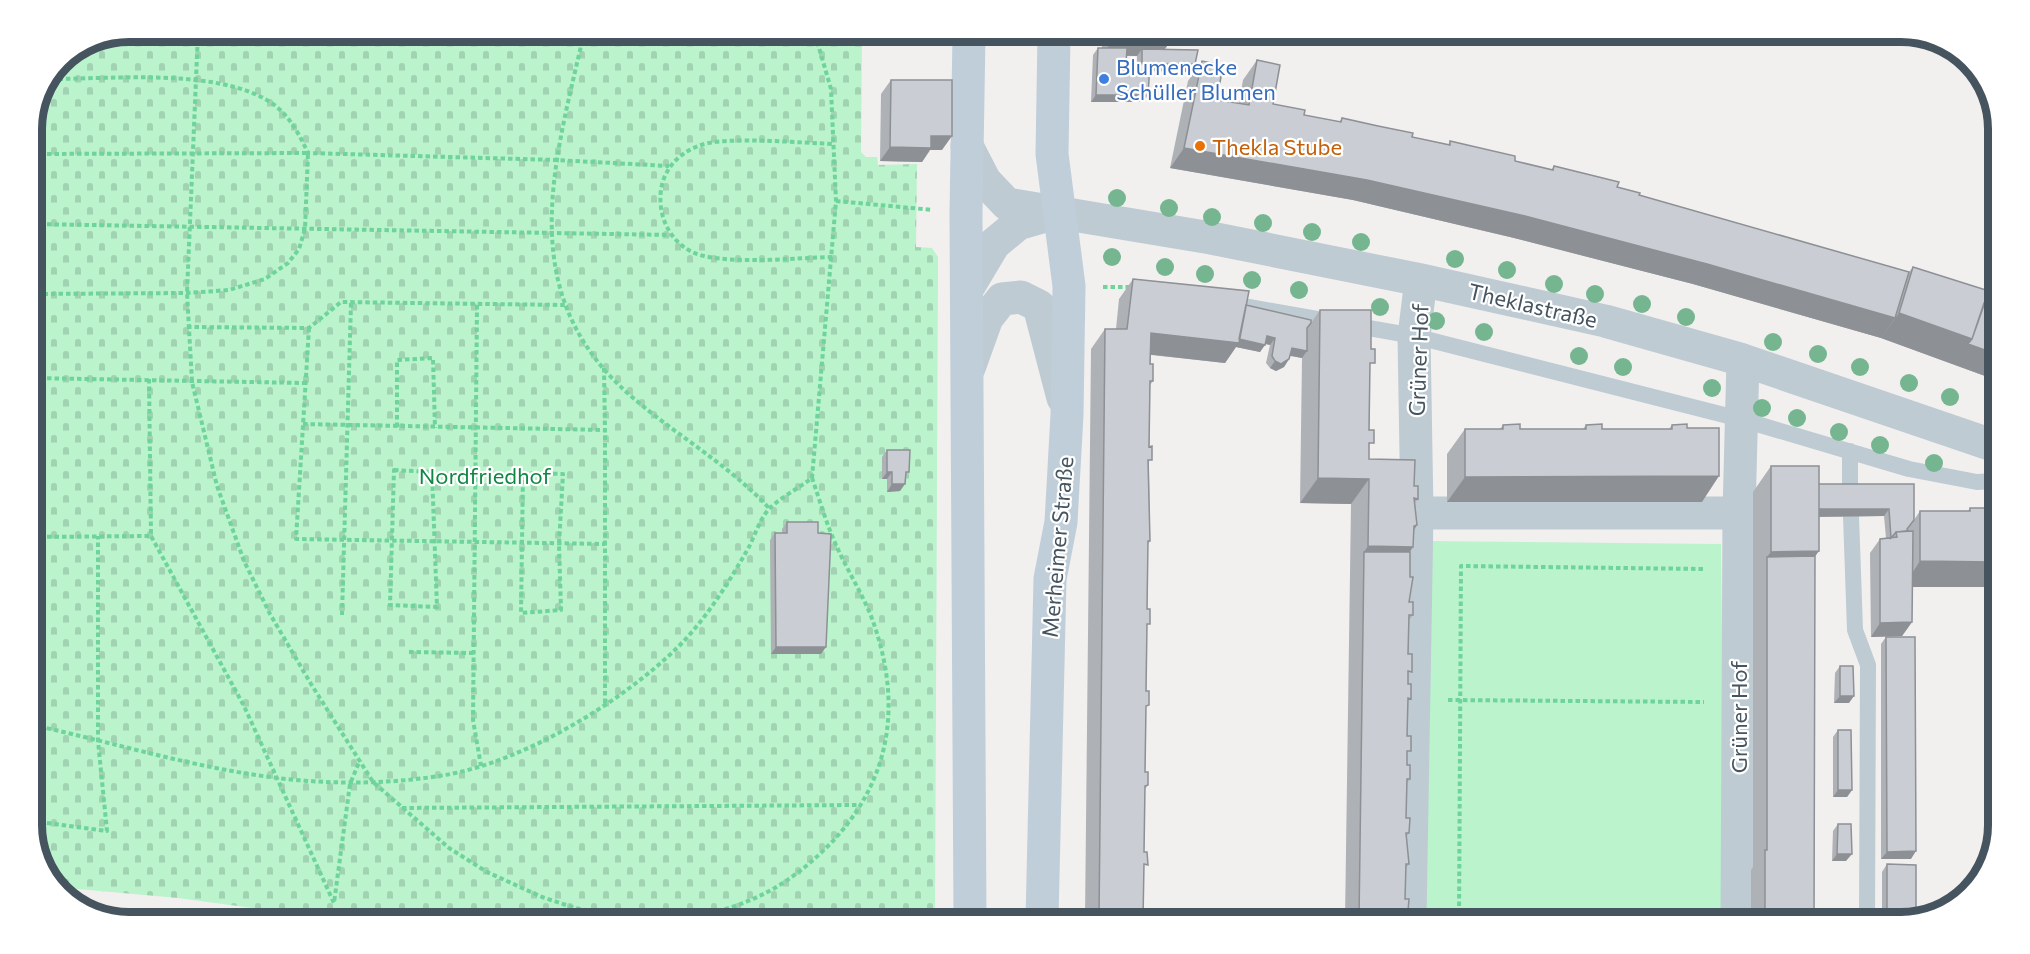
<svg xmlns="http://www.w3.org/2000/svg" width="2030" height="954" font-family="Commissioner,sans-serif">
  <defs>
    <pattern id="cemetery-stones" width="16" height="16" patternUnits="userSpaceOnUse" patternTransform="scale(1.5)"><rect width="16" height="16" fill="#baf3cc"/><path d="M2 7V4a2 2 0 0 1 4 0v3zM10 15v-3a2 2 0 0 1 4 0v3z" fill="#a1d2b2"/></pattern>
  </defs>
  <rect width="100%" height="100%" fill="#f2efef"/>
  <path fill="#baf3cc" d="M1424 541 1721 544 1725 922 1422 920Z"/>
  <path fill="url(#cemetery-stones)" d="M129 32 862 35 861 152 866 157H877L878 165 917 164 916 247 932 248 938 257 935 918 313 916 178 898 55 887 51 884 32 832V123L60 60Z"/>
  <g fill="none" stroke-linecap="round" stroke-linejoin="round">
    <path stroke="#6ed49b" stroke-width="4" stroke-dasharray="4.5 3" stroke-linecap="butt" d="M198 32 187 293 192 382 217 486 244 561 270 614 311 684 373 782 449 848 487 872 542 897 575 908 620 917
      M584 33C554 165 512 294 632 397 676 435 729 465 769 508
      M51 79C113 79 217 68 270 102 289 114 299 134 308 153L556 160 669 166
      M32 154 308 153 305 229 299 249 288 263 265 279 229 290 187 293 32 294
      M836 201 933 210
      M32 224 670 235
      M832 257C795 258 740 264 704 256 673 249 657 219 661 190 664 168 680 152 701 145 728 136 802 143 834 144
      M1103 287H1132
      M477 305 473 720 481 766
      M187 327 309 328 341 302 565 305
      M309 328 296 539 605 544V706
      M604 368 605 430
      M32 378 305 383
      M149 379 151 536 244 706 334 903 350 784 360 760
      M303 424 605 430V544
      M397 427V360L433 358 435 428
      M394 470 432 472 437 607 390 605Z
      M523 473 563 474 559 544 561 610 521 613Z
      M32 537 151 536
      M342 615 351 303
      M409 652 473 653
      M1448 700 1704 702
      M32 725C99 739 164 759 232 771 302 784 374 787 445 775 523 762 622 702 678 647 707 618 729 582 749 547 755 535 761 516 771 507 783 496 799 488 812 478L836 201 831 89 815 34
      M402 808 859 805
      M32 821 107 831 98 741V536
      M688 917C744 909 787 887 827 847 893 781 903 701 871 616 860 589 844 565 833 538 825 519 819 498 812 478
      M1459 921 1461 566 1704 569"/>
    <path stroke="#becbd2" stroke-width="16" d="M1249 307 1414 336 1740 419 1909 469 1977 482 1995 481
      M1850 451V491
      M1851 516 1855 630 1868 665 1867 922"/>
    <path stroke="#becbd2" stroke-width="33" d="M967 146 985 181 1007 204 1211 238 1421 280 1605 321 1743 360 1995 446
      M969 286 994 244 1018 224 1056 213
      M969 368 987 318 1002 299 1021 297 1039 306 1063 398
      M1417 513 1414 336 1421 280
      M1739 513 1743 360
      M1410 920 1417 513H1739L1737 922"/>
    <path stroke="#c0ceda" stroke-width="33" d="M969 35 966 214 970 919
      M1042 919 1050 579 1061 522 1067 415 1069 286 1052 154 1054 35"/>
  </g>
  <g fill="#75b690">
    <circle cx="1117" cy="198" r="9"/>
    <circle cx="1169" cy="208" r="9"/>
    <circle cx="1212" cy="217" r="9"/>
    <circle cx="1263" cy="223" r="9"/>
    <circle cx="1312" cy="232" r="9"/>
    <circle cx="1361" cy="242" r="9"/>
    <circle cx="1112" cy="257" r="9"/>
    <circle cx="1455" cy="259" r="9"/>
    <circle cx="1165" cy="267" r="9"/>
    <circle cx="1507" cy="270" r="9"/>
    <circle cx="1205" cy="274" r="9"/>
    <circle cx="1252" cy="280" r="9"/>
    <circle cx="1554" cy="284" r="9"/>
    <circle cx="1299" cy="290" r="9"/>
    <circle cx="1595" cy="294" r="9"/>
    <circle cx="1642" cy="304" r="9"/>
    <circle cx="1380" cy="307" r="9"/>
    <circle cx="1686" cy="317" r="9"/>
    <circle cx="1436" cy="321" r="9"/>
    <circle cx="1484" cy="332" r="9"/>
    <circle cx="1773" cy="342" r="9"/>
    <circle cx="1818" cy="354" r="9"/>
    <circle cx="1579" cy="356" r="9"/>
    <circle cx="1623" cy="367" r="9"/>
    <circle cx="1860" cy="367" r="9"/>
    <circle cx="1909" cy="383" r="9"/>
    <circle cx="1712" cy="388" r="9"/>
    <circle cx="1950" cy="397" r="9"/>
    <circle cx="1762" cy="408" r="9"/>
    <circle cx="1797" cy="418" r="9"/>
    <circle cx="1839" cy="432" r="9"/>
    <circle cx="1880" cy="445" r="9"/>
    <circle cx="1934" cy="463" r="9"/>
  </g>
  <path fill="#aeb1b6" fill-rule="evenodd" d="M1102 36H1174L1165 49 1195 64 1190 72 1149 71 1148 95 1143 102H1091L1093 55 1098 48H1102ZM1127 56H1137V64L1126 63Z
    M1257 60 1273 104 1304 115 1339 122 1342 118 1412 137 1448 145 1450 141 1515 161 1551 170 1554 166 1639 195 1909 272 1913 267 1984 303 1996 380 1881 338 1693 284 1510 237 1353 200 1170 168 1188 81 1202 61 1217 100 1239 103 1243 80Z
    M891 80 942 150H930L922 162 880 161 881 94Z
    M1133 279 1246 305 1311 323 1320 310 1370 370 1369 459 1414 486 1418 499 1415 503 1417 525 1414 531 1410 552 1409 602 1413 615 1409 620 1407 765 1410 779 1406 784V818L1409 833 1406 837 1409 864 1405 869V920H1345L1351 504 1300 503 1302 358 1290 356 1289 359 1284 367 1276 371 1270 368 1266 363 1270 345 1265 344 1260 352 1236 347 1225 363 1151 355 1150 364 1153 381 1150 385 1149 465 1150 541 1148 544 1145 772 1148 785 1145 789 1143 919H1085L1091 349 1105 329H1116L1119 299Z
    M1503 425 1520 429H1583L1586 425 1602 429H1669L1672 425 1687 428 1702 502H1447V454L1465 429H1500Z
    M887 450 905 478 900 491 887 492V479H882V457Z
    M1771 466 1819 484H1914V520L1920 511H1968L1970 508H1986L1913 587 1912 622 1902 636 1871 637 1870 553 1880 539 1886 538 1884 516 1819 517 1815 556 1814 922H1751V870L1753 867V492Z
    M787 522 818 533 821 654H771L770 540 775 533H782V529Z
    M1886 637 1911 859H1881V644Z
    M1840 666 1849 703H1834L1835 673Z
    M1838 730 1852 790 1847 797H1833V737Z
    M1838 824 1846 861H1832L1833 831Z
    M1887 864 1901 922H1882V872Z"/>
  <path fill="#8d9094" d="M1116 36H1174L1160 56 1142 49 1137 56 1102 55Z
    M1150 64H1195L1190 72 1145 71Z
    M1096 95H1148L1143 102H1091Z
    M931 136H952L942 150H930L922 162 880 161 890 147Z
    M1184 148 1367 180 1525 216 1707 264 1895 318 1881 338 1693 284 1510 237 1353 200 1170 168Z
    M1899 313 1972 339 1996 354V380L1881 338Z
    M1151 333 1233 338 1265 345 1260 352 1236 347 1225 363 1137 353Z
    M1267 336 1275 338 1270 345 1262 343Z
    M1292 348 1307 351 1302 358 1287 355Z
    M1289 359 1284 367 1276 371 1270 368 1275 361Z
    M887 472H892L887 479H882Z
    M1719 476 1702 502H1447L1465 477Z
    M1318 478 1369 479 1351 504 1300 503Z
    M892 484H905L900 491 887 492Z
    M1806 509H1889L1884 516 1801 517Z
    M1417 525 1402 547H1413L1396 573 1364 552 1368 546 1414 526Z
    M1819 551 1801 576 1767 557 1771 552Z
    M1920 561 1994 562V587H1903Z
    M1912 622 1902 636 1871 637 1880 623Z
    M776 647H826L821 654H771Z
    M1840 696H1854L1849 703H1834Z
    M1838 790H1852L1847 797H1833Z
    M1916 851 1911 859H1881L1887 852Z
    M1837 854H1852L1846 861H1832Z
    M1765 918H1768L1765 922H1762Z"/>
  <path fill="#caced4" stroke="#8d9094" stroke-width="1.5" d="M1098 48H1127L1126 63 1142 64V49L1198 50 1195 64H1150L1148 95H1096Z
    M1257 60 1280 65 1273 104 1305 110 1304 115 1341 122 1342 118 1378 126 1413 133 1412 137 1450 145V141L1515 156V161L1553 170 1554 166 1619 182 1617 187 1640 193 1639 195 1909 272 1895 318 1707 264 1525 216 1367 180 1184 148 1202 61 1223 65 1217 100 1249 105Z
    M891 80H952V136H931V148L890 147Z
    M1913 267 1989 291 1972 339 1899 313Z
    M1133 279 1249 291 1239 343 1151 333 1150 364H1153V381H1150L1149 447 1152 446V460H1148L1150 541H1148L1147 609H1150V624H1147L1146 691H1149V705L1146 706 1145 772H1148V785L1145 786 1144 852H1147L1148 865 1144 864 1143 919H1099L1105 329H1127Z
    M1984 303 1996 308V354L1968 344 1972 339Z
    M1246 305 1311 320V323L1307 328V351L1292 348 1289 359 1281 364 1275 361 1272 356 1275 338 1267 336 1265 345 1239 339Z
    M1320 310H1371V349H1375V363H1370L1369 430H1374V443H1369V459L1415 460 1414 486H1418V499L1414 498 1417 525 1414 526 1413 547 1368 546 1369 479 1318 478Z
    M1520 424V429H1586V425L1602 424V429H1672V425L1687 424V428H1719V476L1465 477V429H1503V425Z
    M887 450H910L909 472H906L905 484H892V472H887Z
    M1771 466H1819V551L1771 552Z
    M1819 484H1914V520L1907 529 1908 531 1896 532 1891 538 1889 509H1819Z
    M1970 508H1986L1987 511H1994V562L1920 561V511H1970Z
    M787 522H818V533L831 534 826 647H776L775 533H787Z
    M1913 531 1912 622 1880 623V539L1897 537 1896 532Z
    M1364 552H1410V577H1413L1409 602H1413V615H1409L1408 654H1412V672L1408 671V684H1411V699L1408 698 1407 736H1411V751H1407V765H1410V779H1407L1406 818H1410L1409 833H1406L1409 864H1406L1405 899H1409L1408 911 1405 912V920H1359Z
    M1815 556 1814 922H1768V918H1765V850H1767V557Z
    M1886 637H1915L1916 851 1887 852Z
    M1840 666H1853L1854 696H1840Z
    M1838 730H1851L1852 790H1838Z
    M1838 824H1851L1852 854H1837Z
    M1887 864 1916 865V918L1901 922H1887Z"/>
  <circle fill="#3f7fe0" stroke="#fff" stroke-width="2" cx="1104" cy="79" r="6"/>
  <circle fill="#e8710a" stroke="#fff" stroke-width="2" cx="1200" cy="146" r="6"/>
  <g text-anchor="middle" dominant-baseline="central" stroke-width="4.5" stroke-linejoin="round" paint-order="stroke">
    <g font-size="22" fill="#366cbe" stroke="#fff" text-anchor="start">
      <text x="1116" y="66">Blumenecke<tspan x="1116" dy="25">Schüller Blumen</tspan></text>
    </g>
    <g font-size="22" fill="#c56008" stroke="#fff" text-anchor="start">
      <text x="1212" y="146">Thekla Stube</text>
    </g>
    <g font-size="22" fill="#45545e" stroke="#fff">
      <text transform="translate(1533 305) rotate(13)">Theklastraße</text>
      <text transform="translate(1418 360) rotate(-88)">Grüner Hof</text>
      <text transform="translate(1057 547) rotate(-85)">Merheimer Straße</text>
      <text transform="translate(1738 717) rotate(-90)">Grüner Hof</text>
    </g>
    <g font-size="22" fill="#0f8743" stroke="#fff">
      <text x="485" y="475">Nordfriedhof</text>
    </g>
  </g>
  <path d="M0 0H2030V954H0ZM129 42H1901A87 87 0 0 1 1988 129V825A87 87 0 0 1 1901 912H129A87 87 0 0 1 42 825V129A87 87 0 0 1 129 42Z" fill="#fff" fill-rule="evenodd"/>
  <path fill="none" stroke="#45545e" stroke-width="8" d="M129 42H1901A87 87 0 0 1 1988 129V825A87 87 0 0 1 1901 912H129A87 87 0 0 1 42 825V129A87 87 0 0 1 129 42Z"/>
</svg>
